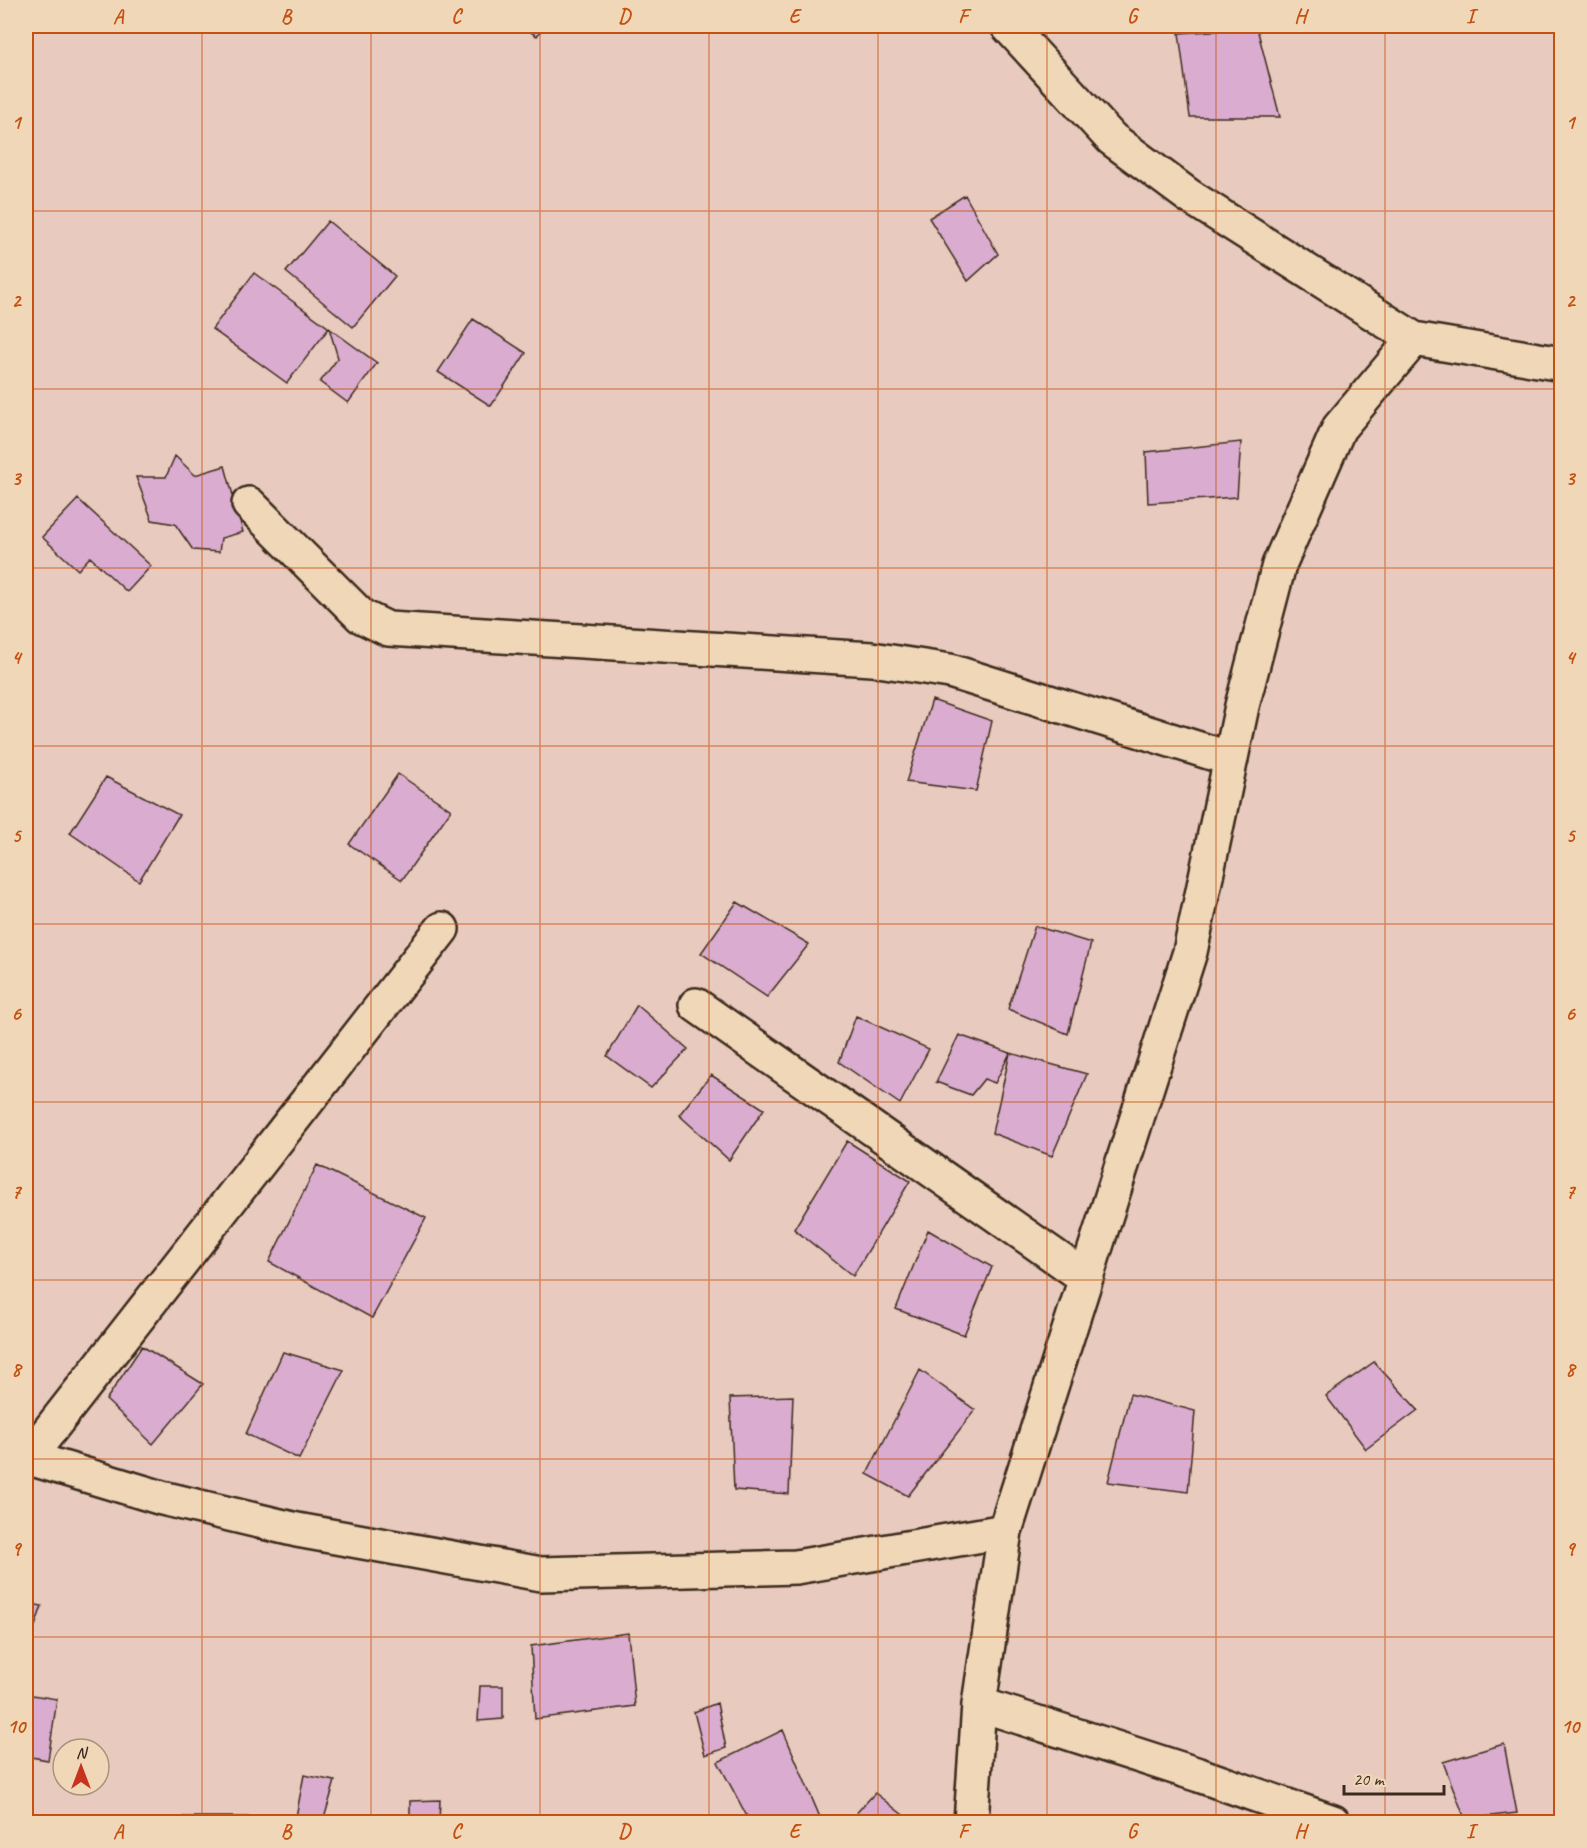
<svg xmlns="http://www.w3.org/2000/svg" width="1587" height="1848" font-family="Caveat,sans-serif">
  <rect width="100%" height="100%" fill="#e9cabe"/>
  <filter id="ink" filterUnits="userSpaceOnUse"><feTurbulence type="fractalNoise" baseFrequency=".0167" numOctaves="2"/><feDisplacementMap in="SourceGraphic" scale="12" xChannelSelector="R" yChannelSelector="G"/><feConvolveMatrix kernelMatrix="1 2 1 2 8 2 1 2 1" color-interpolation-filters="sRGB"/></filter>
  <g filter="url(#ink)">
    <path fill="#daaccf" stroke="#3b2a1e" stroke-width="1.5" d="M521 26H544L537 36Z
      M1257 28 1280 117H1190L1179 33Z
      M965 195 998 254 968 281 929 218Z
      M328 221 395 276 353 327 286 272Z
      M254 273 329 328 287 383 212 329Z
      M473 319 526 353 491 406 438 372Z
      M329 328 377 363 348 403 320 382 338 358Z
      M1241 442 1237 497 1148 503 1146 452Z
      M175 456 195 475 225 466 243 532 221 538 219 552 193 550 175 524 152 520 136 477H166Z
      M78 499 151 566 127 592 90 557 78 570 42 537Z
      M932 700 992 721 976 791 906 782Z
      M398 774 451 810 402 880 349 844Z
      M106 777 179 815 139 881 70 833Z
      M737 902 809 944 767 997 701 953Z
      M1035 926 1091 943 1068 1034 1008 1009Z
      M637 1005 688 1049 651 1088 607 1056Z
      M856 1016 929 1049 900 1104 839 1062Z
      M959 1035 1010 1053 995 1083 984 1079 971 1095 936 1082Z
      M1010 1053 1087 1074 1052 1156 992 1133Z
      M711 1075 764 1109 729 1160 679 1115Z
      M847 1141 910 1181 853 1276 794 1229Z
      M317 1165 426 1218 372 1318 269 1262Z
      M928 1230 992 1267 964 1335 896 1309Z
      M142 1346 203 1384 153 1444 106 1400Z
      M283 1352 344 1370 299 1459 246 1434Z
      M1374 1362 1418 1410 1366 1449 1326 1396Z
      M920 1370 975 1410 908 1496 867 1474Z
      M1130 1394 1195 1411 1188 1492 1108 1482Z
      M793 1396 789 1494 734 1490 730 1398Z
      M26 1603 42 1606 26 1652Z
      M628 1633 635 1706 535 1719 531 1646Z
      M480 1686H503V1719L478 1721Z
      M26 1694 57 1699 48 1760 26 1756Z
      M717 1703 726 1748 705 1755 694 1712Z
      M783 1730 822 1822H750L718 1762Z
      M1504 1744 1517 1813 1465 1819 1443 1762Z
      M304 1775 335 1781 323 1822H295Z
      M875 1793 912 1822H848Z
      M440 1800 439 1822H410V1801Z
      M183 1817H248L247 1822H183Z"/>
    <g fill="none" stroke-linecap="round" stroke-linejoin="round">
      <g stroke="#3b2a1e" stroke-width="38">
        <path id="minor" d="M1008 26 1112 139 1189 196 1414 339
          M249 504 361 616 388 629 872 659 950 671 1231 759
          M696 1005 1086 1278
          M26 1457 162 1498 297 1530 541 1574 796 1567 1005 1531
          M28 1458 442 929
          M979 1704 1199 1775 1333 1822
          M971 1822 979 1704 1005 1531 1190 952 1242 706 1279 565 1339 428 1414 339 1562 364"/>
      </g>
      <use href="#minor" stroke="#efd7b7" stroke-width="33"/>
    </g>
  </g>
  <path fill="none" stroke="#c55010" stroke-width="1.5" stroke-opacity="0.55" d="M202 26V1822M371 26V1822M540 26V1822M709 26V1822M878 26V1822M1047 26V1822M1216 26V1822M1385 26V1822M26 211H1562M26 389H1562M26 568H1562M26 746H1562M26 924H1562M26 1102H1562M26 1280H1562M26 1459H1562M26 1637H1562"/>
  <rect width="1587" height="1848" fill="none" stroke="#efd7b7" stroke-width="66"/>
  <g transform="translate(81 1767)"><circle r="28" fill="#efd7b7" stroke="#a7927a" stroke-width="1.5"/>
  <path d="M0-4.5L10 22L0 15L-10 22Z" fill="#c8321e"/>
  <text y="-9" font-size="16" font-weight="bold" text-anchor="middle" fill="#3b2a1e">N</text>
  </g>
  <path d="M1344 1785v9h100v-9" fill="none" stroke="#3b2a1e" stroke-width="3"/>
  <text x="1353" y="1785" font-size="18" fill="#3b2a1e" stroke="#efd7b7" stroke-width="4.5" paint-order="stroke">20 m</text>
  <rect x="33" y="33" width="1521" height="1782" fill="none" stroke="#c55010" stroke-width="2"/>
  <g font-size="20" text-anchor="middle" font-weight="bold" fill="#c55010">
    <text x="118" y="23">A</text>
    <text x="286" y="23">B</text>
    <text x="456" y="23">C</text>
    <text x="624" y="23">D</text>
    <text x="794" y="23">E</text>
    <text x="963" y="23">F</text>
    <text x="1132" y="23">G</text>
    <text x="1300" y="23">H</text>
    <text x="1470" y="23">I</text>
    <text x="16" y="129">1</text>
    <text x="1570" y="129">1</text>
    <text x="16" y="307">2</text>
    <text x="1570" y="307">2</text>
    <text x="16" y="485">3</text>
    <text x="1570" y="485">3</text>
    <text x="16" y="664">4</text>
    <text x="1570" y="664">4</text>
    <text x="16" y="842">5</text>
    <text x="1570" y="842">5</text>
    <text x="16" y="1020">6</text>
    <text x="1570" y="1020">6</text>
    <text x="16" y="1198">7</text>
    <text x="1570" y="1198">7</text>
    <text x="16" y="1376">8</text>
    <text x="1570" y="1376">8</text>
    <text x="16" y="1555">9</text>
    <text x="1570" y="1555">9</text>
    <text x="16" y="1733">10</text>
    <text x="1570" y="1733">10</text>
    <text x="118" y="1838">A</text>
    <text x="286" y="1838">B</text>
    <text x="456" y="1838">C</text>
    <text x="624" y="1838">D</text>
    <text x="794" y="1838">E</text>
    <text x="963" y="1838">F</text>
    <text x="1132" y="1838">G</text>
    <text x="1300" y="1838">H</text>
    <text x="1470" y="1838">I</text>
  </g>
</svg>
